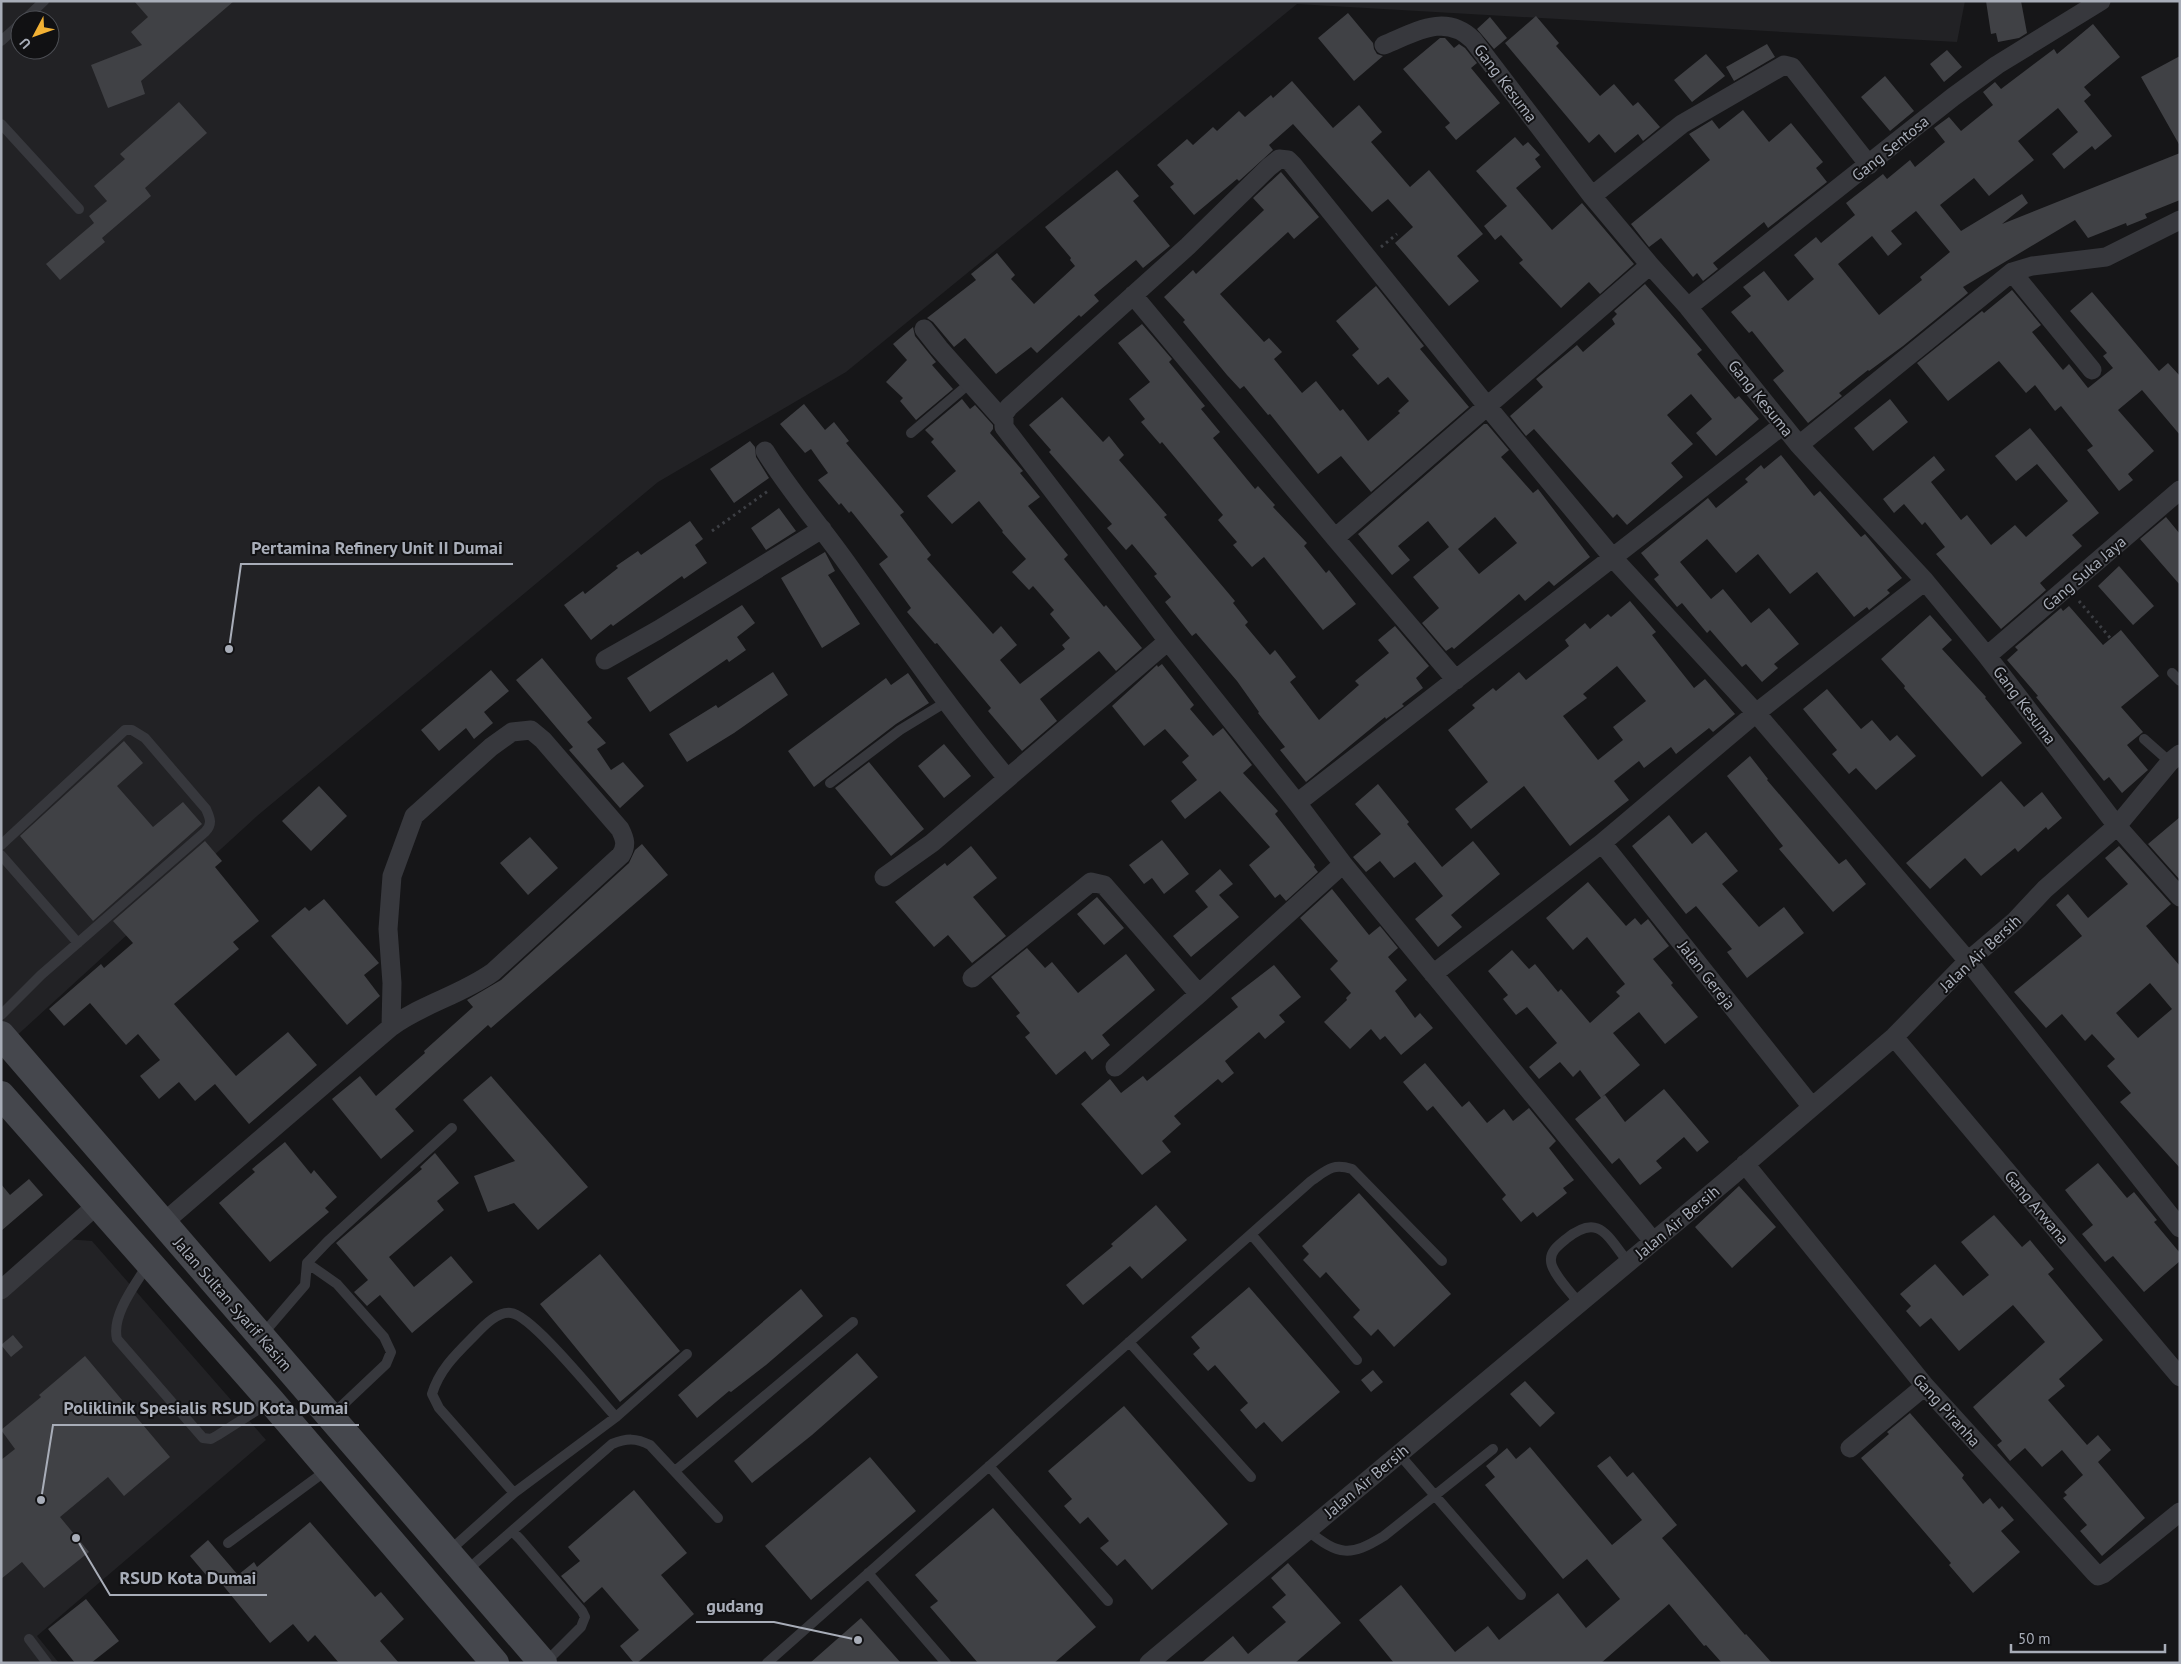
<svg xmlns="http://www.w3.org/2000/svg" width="2181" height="1664" font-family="'PT Sans',sans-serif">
  <rect width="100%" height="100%" fill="#161618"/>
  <path fill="#222225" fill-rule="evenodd" d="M1 1H1965L1957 42 1297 4 846 372 658 482 257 816 1 1050ZM20 20H50V50H20Z
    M66 1239 92 1241 266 1440 37 1636 59 1663H1V1298Z"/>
  <path fill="#404145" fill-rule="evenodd" d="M134 1H234L141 81 145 94 108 108 91 65 142 45 131 32 148 17Z
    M1986 1H2021L2027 33 2019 38 1998 42 1996 33 1991 34Z
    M1348 13 1373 43 1374 49 1377 54 1383 56 1354 81 1318 38Z
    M1536 16 1559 43 1556 46 1600 96 1614 84 1633 106 1638 102 1660 127 1643 141 1638 134 1615 153 1599 134 1589 143 1505 43Z
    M1490 17 1507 38 1494 49 1477 29Z
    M2093 24 2120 57 2084 87 2091 95 2084 101 2112 136 2095 150 2092 146 2064 169 2052 154 2078 132 2058 108 2018 141 2034 160 1989 196 1974 178 1940 205 1961 231 2022 194 2028 203 2002 224 2180 153V200L2145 214 2147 218 2127 226 2126 223 2088 238 2075 220 1963 287 1968 293 1903 346 1869 371 1868 370 1839 393 1842 396 1808 423 1773 380 1784 371 1752 331 1749 333 1731 312 1751 296 1743 287 1764 271 1788 301 1814 279 1794 255 1816 237 1821 243 1855 215 1846 203 1883 174 1887 179 1910 160 1915 167 1945 142 1934 128 1949 117 1961 131 1993 105 1983 92 1995 82 2001 89 2054 49 2057 54ZM1916 211 1950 252 1920 277 1922 280 1879 315 1838 264 1872 236 1888 256 1902 244 1891 231Z
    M1440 38H1445L1454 48 1459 44 1465 48 1477 63 1471 68 1500 103 1456 140 1445 127 1450 123 1403 69Z
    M1767 44 1775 57 1734 81 1726 67Z
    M1947 50 1962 67 1944 82 1930 64Z
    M1706 54 1725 76 1692 102 1674 80Z
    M2180 56V146L2141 77Z
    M1885 76 1914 111 1890 131 1861 97Z
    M1292 81 1333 128 1359 105 1382 132 1371 142 1410 187 1429 170 1483 234 1457 256 1479 281 1449 306 1395 243 1413 227 1388 199 1372 212 1293 124 1269 145 1273 150 1239 181 1237 179 1194 215 1170 187 1174 184 1157 165 1187 139 1193 145 1213 127 1217 131 1239 111 1245 117 1271 95 1273 98Z
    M179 102 207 133 145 188 151 196 102 238 105 242 60 280 46 264 94 223 89 216 107 201 94 186 125 159 120 154Z
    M1743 110 1769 142 1791 123 1823 162 1816 168 1827 182 1768 228 1764 222 1713 263 1718 269 1703 281 1697 273 1693 277 1661 238 1649 247 1631 224 1710 160 1689 134 1712 120 1719 129Z
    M1515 137 1523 146 1528 142 1540 155 1535 159 1541 167 1516 188 1552 230 1582 203 1634 264 1600 294 1589 282 1561 308 1519 263 1523 260 1501 235 1495 240 1484 226 1507 206 1476 171Z
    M1117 170 1139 196 1133 201 1170 246 1143 268 1136 260 1094 295 1099 301 1081 317 1079 315 1037 353 1031 347 996 374 965 338 954 347 933 322 927 318 976 280 971 274 997 253 1015 275 1011 279 1034 304 1075 266 1070 260 1071 258 1045 227Z
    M1281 172 1319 217 1294 239 1288 232 1220 294 1264 342 1269 338 1282 352 1274 359 1302 393 1316 381 1340 411 1343 409 1368 441 1400 413 1398 411 1409 401 1388 377 1378 385 1352 355 1359 349 1336 321 1376 286 1424 346 1420 349 1469 407 1371 492 1341 456 1318 474 1270 414 1268 415 1244 386 1240 389 1227 375 1183 322 1185 320 1164 297 1193 270 1196 274 1264 210 1253 198Z
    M1645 284 1702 350 1697 354 1735 399 1739 396 1759 419 1716 456 1696 433 1712 419 1691 394 1667 415 1693 444 1671 463 1683 477 1627 525 1617 514 1613 518 1534 429 1526 436 1510 416 1543 387 1536 379 1577 345 1583 352 1615 324 1612 319 1617 314 1614 311Z
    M2012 290 2041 325 2032 332 2063 370 2069 364 2088 388 2113 368 2103 356 2107 353 2070 311 2092 292 2159 371 2168 363 2180 376V435L2142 390 2118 410 2154 451 2128 474 2133 480 2119 491 2087 450 2093 446 2061 406 2055 411 2035 385 2026 393 1999 361 1948 401 1917 363 1982 311 1984 313Z
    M1142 324 1172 359 1169 362 1205 406 1201 409 1220 432 1213 438 1255 489 1258 486 1275 505 1273 507 1307 543 1304 546 1326 573 1329 570 1356 604 1323 630 1264 557 1252 567 1233 545 1237 542 1218 520 1223 515 1162 442 1160 444 1141 422 1145 419 1129 399 1150 382 1118 343Z
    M913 327 915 336 936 362 932 365 953 389 916 420 900 401 903 398 886 382 907 360 893 344Z
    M1062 397 1103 442 1109 436 1124 455 1119 460 1167 515 1164 517 1235 601 1233 603 1248 622 1245 625 1270 655 1275 650 1296 677 1290 682 1319 720 1359 685 1355 681 1389 653 1378 640 1395 626 1429 666 1416 678 1423 688 1402 704 1404 706 1386 719 1385 717 1306 782 1280 750 1285 747 1258 713 1259 712 1237 681 1196 633 1192 636 1165 602 1171 597 1154 576 1157 574 1132 544 1126 550 1107 528 1112 524 1049 452 1051 450 1029 425Z
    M962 399 970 409 975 405 993 425V429L990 433 1023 471 1020 473 1040 497 1028 506 1068 555 1064 559 1104 607 1106 605 1142 648 1116 671 1099 651 1040 699 1057 721 1022 751 988 711 991 708 937 643 935 644 907 612 911 608 879 564 888 557 851 511 849 513 841 503 839 505 818 480 828 473 811 449 805 453 780 424 804 404 825 430 834 422 849 441 846 443 904 512 900 515 931 555 927 559 993 634 1001 626 1017 645 1000 660 1020 684 1065 649 1062 645 1070 638 1050 614 1054 610 1033 586 1029 590 1012 572 1026 559 1002 532 1003 531 979 501 952 524 927 496 956 471 931 442 934 439 925 430Z
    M1890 399 1908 422 1873 451 1854 428Z
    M1484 424H1487L1509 450 1501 457 1533 493 1538 489 1590 557 1554 586 1549 581 1525 601 1519 594 1454 649 1452 647 1446 651 1422 623 1439 608 1413 577 1449 547 1428 521 1398 546 1410 560 1392 575 1358 534ZM1495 517 1517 543 1479 574 1458 549Z
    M2030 428 2099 513 2072 535 2082 546 2040 583 2046 590 2001 629 1936 554 1945 547 1925 522 1922 525 1904 504 1894 513 1883 499 1934 456 1945 470 1931 482 1961 520 1967 515 1991 545 2015 525 2026 537 2068 501 2037 464 2016 481 1995 456Z
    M750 441 755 447 756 457 769 478 734 503 710 469Z
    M1781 455 1814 496 1820 491 1861 537 1865 534 1902 578 1887 590 1890 593 1869 610 1867 607 1854 617 1817 572 1790 594 1758 554 1736 573 1707 539 1680 562 1711 599 1723 589 1751 623 1769 608 1799 644 1774 664 1778 668 1762 682 1746 664 1742 667 1710 630 1707 633 1682 603 1677 607 1654 579 1659 575 1641 553 1708 498 1716 508 1748 482 1745 479 1761 465 1764 469Z
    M779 508 796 531 766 550 751 528Z
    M2166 517 2180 534V585L2140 539Z
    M690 521 703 539 695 545 707 563 684 579 682 576 613 626 611 624 591 640 564 605 583 591 585 594 618 568 616 566 638 551 641 555Z
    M825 552 835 571 828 575 860 624 822 648 781 578Z
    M2119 566 2154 606 2133 625 2098 586Z
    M1630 601 1656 632 1652 635 1694 688 1705 679 1735 714 1713 732 1709 728 1676 754 1671 747 1644 768 1639 761 1614 781 1629 800 1570 846 1524 786 1471 829 1455 809 1488 782 1448 730 1475 708 1472 705 1493 688 1496 691 1519 672 1526 680 1569 646 1565 640 1585 623 1590 629 1608 614 1611 617ZM1617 666 1646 701 1613 727 1623 740 1598 760 1563 716 1587 698 1583 694Z
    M742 605 755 623 737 637 746 650 729 662 727 659 650 712 627 678Z
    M2069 606 2103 645 2121 630 2159 676 2121 707 2143 732 2127 745 2148 770 2122 793 2109 777 2104 781 2036 697 2038 696 2007 660 2018 650 2015 647 2061 608 2063 611Z
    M1930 615 1952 640 1942 649 1986 697 1985 698 2022 743 1982 777 1904 688 1905 686 1881 659Z
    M542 658 592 718 587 722 606 743 597 749 611 770 623 762 644 786 620 808 569 750 573 747 516 680Z
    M1162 664 1194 705 1190 709 1213 736 1223 728 1252 765 1243 773 1278 811 1275 814 1315 865 1314 867 1318 872 1286 901 1280 894 1275 898 1249 865 1270 847 1220 791 1185 819 1171 801 1197 780 1182 762 1189 756 1165 729 1144 746 1112 706 1157 665 1158 667Z
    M491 670 509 691 484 712 493 723 474 739 466 728 439 751 421 730Z
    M773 672 788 695 734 733 687 762 669 734 716 705 718 708Z
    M908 673 929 703 896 724 814 787 788 751 886 678 891 685Z
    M1827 689 1861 729 1872 720 1890 741 1897 735 1916 756 1876 790 1856 768 1849 774 1832 754 1837 750 1803 709Z
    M124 741 143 763 117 786 153 827 183 802 202 824 93 921 20 836Z
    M944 744 971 776 944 798 918 766Z
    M1750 756 1768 779 1767 780 1839 864 1846 859 1866 884 1833 912 1779 849 1783 846 1727 776Z
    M869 762 924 829 891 856 835 788Z
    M2001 781 2024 807 2042 792 2062 818 2048 830 2046 827 2018 852 2015 848 1981 876 1965 858 1930 889 1906 863Z
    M1378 784 1409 822 1407 824 1442 867 1473 841 1500 874 1451 915 1462 927 1438 947 1415 919 1443 896 1415 862 1394 878 1380 861 1366 872 1353 857 1381 834 1355 804Z
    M319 786 347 816 311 851 282 821Z
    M1669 815 1692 844 1706 832 1738 871 1722 884 1759 927 1784 907 1804 933 1747 978 1727 952 1732 949 1696 906 1686 914 1632 846Z
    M2180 817V880L2148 844Z
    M530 837 558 868 528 895 500 863Z
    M1162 840 1189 874 1164 894 1152 878 1144 884 1129 865Z
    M205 841 222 861 215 867 259 921 233 942 239 949 174 1004 236 1076 288 1032 317 1065 249 1124 215 1084 195 1101 179 1082 159 1099 140 1076 160 1060 138 1034 126 1045 90 1003 64 1026 49 1009 101 964 104 968 133 943 113 921Z
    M642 844 668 875 491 1028 488 1025 395 1109 414 1131 381 1159 332 1099 360 1076 376 1096 425 1053 424 1051 473 1007 467 1000 501 980 629 863 635 850Z
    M971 846 997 878 973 897 1006 936 972 963 948 935 934 947 895 902 945 863 947 866Z
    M2119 846 2171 904 2146 926 2180 966V1168L2120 1102 2131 1093 2107 1066 2115 1059 2092 1034 2085 1041 2062 1014 2046 1028 2014 992 2082 936 2056 905 2068 894 2088 918 2128 884 2105 858ZM2150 983 2172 1009 2138 1038 2116 1013Z
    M1220 869 1233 884 1219 895 1239 917 1191 957 1173 936 1208 907 1195 891Z
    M1588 882 1626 926 1635 918 1641 925 1648 919 1669 946 1653 959 1673 983 1671 985 1698 1017 1665 1044 1639 1012 1613 1033 1640 1065 1602 1097 1605 1095 1625 1122 1664 1089 1709 1142 1697 1152 1684 1137 1656 1161 1662 1168 1640 1185 1619 1158 1612 1164 1575 1119 1601 1098 1580 1070 1573 1077 1560 1062 1539 1079 1529 1067 1557 1043 1527 1007 1516 1015 1503 999 1508 995 1488 971 1512 950 1529 969 1535 964 1558 992 1561 989 1590 1023 1620 996 1616 992 1625 984 1587 937 1573 950 1546 918Z
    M1332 889 1369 935 1380 926 1398 948 1388 957 1407 980 1395 991 1415 1018 1420 1013 1433 1028 1401 1055 1385 1036 1380 1040 1371 1029 1350 1049 1324 1022 1347 1000 1346 998 1351 993 1330 969 1338 961 1300 918Z
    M1097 897 1124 928 1104 945 1077 914Z
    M324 899 379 963 364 975 380 996 347 1025 271 936 305 907 309 911Z
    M1027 948 1045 968 1052 962 1078 993 1126 954 1155 990 1102 1035 1110 1045 1092 1060 1085 1051 1056 1075 1025 1037 1030 1033 1016 1016 1020 1013 991 977Z
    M1274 965 1301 997 1279 1015 1285 1022 1265 1039 1259 1032 1225 1061 1234 1073 1222 1083 1218 1079 1174 1116 1181 1124 1162 1141 1171 1152 1142 1175 1081 1104 1110 1079 1121 1093 1143 1076 1147 1081 1238 1007 1231 998Z
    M1425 1063 1462 1107 1469 1101 1487 1123 1504 1109 1513 1121 1529 1108 1556 1141 1549 1148 1574 1180 1563 1188 1567 1193 1537 1217 1533 1212 1521 1222 1502 1199 1506 1195 1433 1106 1427 1111 1403 1082Z
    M491 1076 588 1187 538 1230 514 1203 488 1212 474 1176 515 1161 463 1100Z
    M285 1142 311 1174 314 1170 337 1197 325 1208 329 1212 270 1262 219 1203 255 1172 252 1169Z
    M435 1153 459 1183 437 1201 444 1210 389 1257 414 1287 451 1256 473 1282 412 1333 380 1295 367 1306 354 1292 368 1280 336 1243 422 1169 420 1167Z
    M2098 1163 2127 1198 2134 1192 2157 1220 2154 1222 2180 1253V1261L2144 1292 2113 1256 2105 1262 2082 1234 2093 1225 2065 1190Z
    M29 1179 43 1195 1 1231V1184L10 1195Z
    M1739 1186 1776 1227 1732 1268 1695 1227Z
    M1359 1193 1451 1294 1394 1347 1378 1329 1371 1336 1353 1317 1360 1310 1326 1272 1320 1278 1303 1260 1309 1254 1302 1246Z
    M1156 1205 1187 1240 1142 1279 1130 1266 1083 1305 1066 1285 1113 1246 1111 1244Z
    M1994 1215 2022 1247 2030 1240 2054 1269 2048 1274 2103 1340 2059 1379 2065 1386 2048 1400 2087 1445 2098 1435 2111 1450 2098 1462 2145 1518 2102 1556 2080 1531 2087 1525 2063 1498 2067 1495 2064 1492 2083 1475 2062 1450 2042 1467 2025 1448 2010 1461 1997 1445 2002 1441 1973 1407 2045 1342 2013 1305 1959 1351 1931 1318 1920 1327 1906 1311 1911 1306 1900 1294 1935 1264 1963 1296 1989 1275 1961 1242Z
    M600 1254 680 1351 620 1402 540 1304Z
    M1249 1287 1340 1392 1282 1442 1264 1422 1256 1429 1240 1410 1248 1403 1215 1365 1208 1371 1193 1354 1200 1348 1191 1337Z
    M801 1289 823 1316 766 1365 731 1392 729 1391 697 1418 678 1395Z
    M13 1335 23 1347 11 1357 1 1345Z
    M857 1353 878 1377 812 1435 752 1483 734 1461Z
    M85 1356 170 1457 124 1496 108 1477 60 1517 89 1552 44 1588 22 1562 1 1579V1460L15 1449 1 1430 41 1397 39 1395Z
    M1373 1370 1383 1382 1371 1392 1361 1380Z
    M1525 1381 1555 1413 1540 1427 1510 1394Z
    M1124 1406 1228 1524 1152 1590 1125 1559 1117 1566 1100 1548 1109 1541 1088 1517 1080 1524 1064 1506 1072 1499 1048 1471Z
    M1910 1413 1964 1475 1962 1478 1983 1504 1990 1498 1999 1509 2002 1506 2014 1520 2001 1531 2020 1552 1973 1593 1949 1565 1951 1563 1861 1458 1889 1434 1887 1432Z
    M1530 1447 1612 1545 1642 1520 1597 1466 1610 1456 1627 1477 1633 1472 1677 1525 1662 1538 1745 1635 1746 1634 1772 1663H1722L1706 1645 1704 1646 1669 1604 1601 1663H1394L1359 1620 1401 1585 1455 1652 1488 1626 1499 1640 1558 1593 1586 1628 1620 1599 1587 1559 1563 1579 1485 1485 1495 1477 1486 1466 1507 1448 1516 1459Z
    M870 1457 916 1511 811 1600 765 1546Z
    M634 1490 687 1553 661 1575 694 1614 637 1663H634L620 1646 639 1630 602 1587 584 1603 561 1576 580 1561 568 1547Z
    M993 1508 1096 1627 1054 1663H978L930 1607 938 1601 915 1575Z
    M310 1522 375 1597 381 1592 404 1619 380 1641 399 1663H339L315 1635 308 1642 293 1624 270 1643 217 1578 212 1582 190 1556 208 1540 238 1575 254 1562 257 1567Z
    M1288 1563 1341 1623 1295 1663H1201L1233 1636 1248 1654 1286 1622 1272 1607 1286 1595 1271 1578Z
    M86 1599 119 1641 91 1663H75L48 1629Z
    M861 1618 901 1663H810Z"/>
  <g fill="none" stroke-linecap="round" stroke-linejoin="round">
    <path stroke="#3d3f44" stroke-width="3" stroke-dasharray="2.5 4" stroke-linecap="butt" d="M1381 247 1397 234
      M712 531 768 491
      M2079 601 2111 639"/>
    <path stroke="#37383d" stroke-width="10" d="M24 20 44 1
      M1 41 20 24
      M1 124 79 209
      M911 433 970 383
      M2172 673 2180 681
      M2144 739 2170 762
      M830 783 900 730 946 702
      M1 845 125 730H132L145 738 206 809C210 818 213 824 205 832L41 975 1 1015
      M1 855 78 943
      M1251 1234 1357 1360
      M307 1263 328 1241 452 1128
      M148 1264C136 1284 111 1315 117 1339L203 1438 211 1439 218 1435 270 1402
      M1579 1303C1572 1294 1551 1272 1551 1261 1550 1251 1559 1245 1566 1239 1599 1212 1607 1236 1628 1262
      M262 1335 305 1285 307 1263 337 1284 384 1337 391 1352 386 1364 331 1416
      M1129 1342 1251 1477
      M1399 1454 1521 1595
      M989 1466 1108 1601
      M675 1471 853 1322
      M514 1493 439 1408 432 1394C439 1371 454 1356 471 1339 481 1329 496 1311 511 1313 532 1315 598 1398 616 1417
      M1307 1530C1339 1556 1350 1557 1384 1536L1493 1449
      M512 1531 612 1444C627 1438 636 1438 650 1445L718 1518
      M228 1543 327 1470
      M448 1552 514 1493 616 1417 687 1354
      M465 1572 512 1531 520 1539 582 1611 585 1617 581 1627 545 1663
      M868 1573 946 1663
      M29 1639 47 1663
      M767 1663 1311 1181C1327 1170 1332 1163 1352 1169L1442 1261"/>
    <path stroke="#37383d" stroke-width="19" d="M1384 45C1414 33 1445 12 1473 40L1592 196 1650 265 1688 307 1799 445 1925 581 1987 656 2117 826 2180 897
      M1592 196 1682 124 1784 65 1792 67 1869 165
      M2012 272 2092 370
      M1133 295 1335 538 1456 680
      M1688 307 1953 97 1997 65 2101 1
      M924 329 939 348 1003 420
      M1799 445 2012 272 2032 266 2106 257 2180 220
      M765 451C789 490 819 524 846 562 898 635 949 709 1007 778
      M1335 538 1650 265
      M1987 656 2180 490
      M605 660 658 630 822 529
      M1297 803 1783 425
      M1602 843 1812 1107
      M884 877 932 843 1168 641
      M1433 974 1602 843 1756 713 1925 581
      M972 978 1091 882 1104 885 1199 994
      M1894 1037 2180 1377
      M1115 1067 1199 994 1343 864
      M1745 1164 1925 1386 2095 1573 2098 1576 2103 1574 2180 1512
      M163 1223 391 1027C422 1004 461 995 493 972L621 855C627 845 625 839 620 829L543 740 531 730 512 732 491 747 414 816 392 876 388 929 392 983 391 1027
      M1653 1241 1343 864 1297 803 1168 641 1004 427V414L1009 407 1188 246 1269 167 1279 159 1288 160 1293 165 1487 406 1613 558 1756 713 1968 961 2180 1228
      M1 1290 97 1205
      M1850 1448 1925 1386
      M1149 1663 1727 1180 1894 1037 1968 961 2015 921 2045 889 2117 826 2170 762 2180 754"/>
    <path stroke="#45474d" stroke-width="28" d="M1 1035 543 1663
      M1 1095 271 1401 495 1663"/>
  </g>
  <g text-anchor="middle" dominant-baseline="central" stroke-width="4" stroke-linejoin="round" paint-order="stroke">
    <g font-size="16" fill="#a8adb8" stroke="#111113">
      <text transform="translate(1506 83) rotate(53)">Gang Kesuma</text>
      <text transform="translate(1890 148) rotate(-39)">Gang Sentosa</text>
      <text transform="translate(1761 398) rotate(51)">Gang Kesuma</text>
      <text transform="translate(2084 573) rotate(-41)">Gang Suka Jaya</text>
      <text transform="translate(2025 705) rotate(53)">Gang Kesuma</text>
      <text transform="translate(1980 953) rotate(-43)">Jalan Air Bersih</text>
      <text transform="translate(1707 975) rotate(52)">Jalan Gereja</text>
      <text transform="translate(2037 1207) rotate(50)">Gang Arwana</text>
      <text transform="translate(1677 1222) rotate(-40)">Jalan Air Bersih</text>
      <text transform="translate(233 1304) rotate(49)">Jalan Sultan Syarif Kasim</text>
      <text transform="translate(1947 1410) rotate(48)">Gang Piranha</text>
      <text transform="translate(1366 1481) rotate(-40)">Jalan Air Bersih</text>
    </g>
  </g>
  <path fill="none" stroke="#a8adb8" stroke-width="2" d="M229 649L241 564H513M41 1500L53 1425H359M76 1538L110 1595H267M858 1640L774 1622H696"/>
  <g fill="#a8adb8" stroke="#111113" stroke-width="2">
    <circle cx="229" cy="649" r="5"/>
    <circle cx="41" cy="1500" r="5"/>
    <circle cx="76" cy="1538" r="5"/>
    <circle cx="858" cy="1640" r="5"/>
  </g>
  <g font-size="18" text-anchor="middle" font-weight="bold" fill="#a8adb8" stroke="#111113" stroke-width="4" stroke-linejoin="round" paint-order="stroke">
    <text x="377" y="554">Pertamina Refinery Unit II Dumai</text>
    <text x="206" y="1414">Poliklinik Spesialis RSUD Kota Dumai</text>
    <text x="188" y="1584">RSUD Kota Dumai</text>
    <text x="735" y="1612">gudang</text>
  </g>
  <rect width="2181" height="1664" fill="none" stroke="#a8adb8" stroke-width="5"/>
  <g transform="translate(35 35) rotate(229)"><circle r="24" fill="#111113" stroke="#4d4f55"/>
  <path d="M0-4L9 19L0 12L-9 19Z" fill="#f2b134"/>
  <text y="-8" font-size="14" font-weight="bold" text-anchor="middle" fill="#a8adb8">U</text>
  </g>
  <path d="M2011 1644v8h154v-8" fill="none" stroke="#a8adb8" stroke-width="2.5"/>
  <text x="2018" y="1644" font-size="15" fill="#a8adb8" stroke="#111113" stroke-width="4" paint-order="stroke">50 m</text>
</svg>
